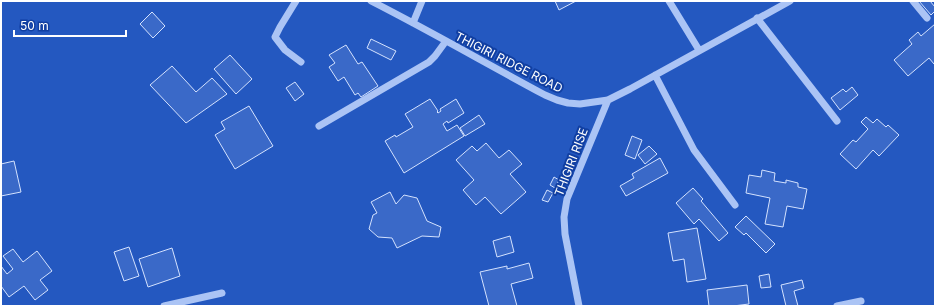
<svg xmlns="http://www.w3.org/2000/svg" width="936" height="307" font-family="Inter,sans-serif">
  <rect width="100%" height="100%" fill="#113fa2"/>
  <path fill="#2458c0" d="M1 1H935V306H1Z"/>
  <path fill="#3a69c8" stroke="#d4e2fe" d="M555 1H576L559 10Z
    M919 1H930L935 7V11L931 15Z
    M152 12 165 26 153 38 140 24Z
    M935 24V64H934L929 58 908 76 894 60 912 44 909 40 918 32 921 36Z
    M371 39 396 51 391 60 367 48Z
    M346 45 358 64 362 62 378 86 361 97 358 93 355 95 344 77 338 81 329 67 335 63 329 55Z
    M230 55 252 79 236 94 214 69Z
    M172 66 196 92 212 78 227 94 186 123 150 85Z
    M295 82 304 94 295 101 286 88Z
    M852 87 858 95 840 110 831 98 843 89 846 92Z
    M430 99 438 111 437 112 438 113 441 111 440 109 456 99 464 113 448 123 447 121 443 124 447 131 457 125 464 136 404 173 385 141 395 135 396 137 413 127 405 114Z
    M249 106 273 146 235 169 215 135 225 129 221 122Z
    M479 115 485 124 465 136 460 128Z
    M866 117 873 123 877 119 886 127 888 125 899 135 879 156 873 150 856 169 840 154 853 140 856 142 868 129 861 122Z
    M632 136 642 140 635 159 625 155Z
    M486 143 499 158 509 150 522 164 510 174 526 192 501 214 485 197 476 205 463 190 474 180 456 160 472 146 477 151Z
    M649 146 657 154 645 164 638 155Z
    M660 158 668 173 626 196 620 186 634 178 632 174Z
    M14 161 21 192 1 196V164Z
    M762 170 775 173 774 181 786 183V180L798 183V187L807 189 803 209 787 206 783 227 765 224 770 198 746 193 749 175 761 177Z
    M554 177 559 180 555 188 550 185Z
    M693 188 703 199 701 201 728 233 719 241 699 219 694 224 676 203Z
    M547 190 553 193 548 202 542 200Z
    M390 192 396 204 404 195 417 198 427 221 441 227 439 237 422 236 397 248 392 238 378 237 369 229 373 215 377 213 371 202Z
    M746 216 775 244 766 253 746 233 744 235 735 227Z
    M697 228 706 279 687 282 684 259 673 261 668 233Z
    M510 236 514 252 497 257 493 241Z
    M129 247 139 276 124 281 114 252Z
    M172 248 180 276 148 287 139 259Z
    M13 249 23 262 37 251 52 271 40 280 48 290 35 300 24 286 9 297 1 286V266L7 274 13 269 3 256Z
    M529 263 533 278 511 284 517 306H489L480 272 507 266V269Z
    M769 274 771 287 761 288 759 276Z
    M802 280 804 288 794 291 798 306H786L781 285Z
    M747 285 749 304 733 306H709L707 290Z"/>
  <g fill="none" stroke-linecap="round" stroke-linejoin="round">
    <path stroke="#abc4f5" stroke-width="7" d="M296 1 280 27 275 37 285 50 301 62
      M371 1C430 31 487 64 545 95L557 100 568 103 580 104 608 100 630 89 790 1
      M669 1 699 50
      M913 1 927 18
      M757 18 837 121
      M413 23 422 1
      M655 75 694 150 735 205
      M319 126 429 62 435 56 446 41
      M164 306 222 293
      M579 306 565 234 564 217 567 199 608 100
      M837 306 861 301"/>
  </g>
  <g text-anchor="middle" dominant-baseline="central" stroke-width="4" stroke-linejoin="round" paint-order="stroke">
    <g font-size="12" fill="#fff" stroke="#113fa2">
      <text transform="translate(509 62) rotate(27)">THIGIRI RIDGE ROAD</text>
      <text transform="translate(571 162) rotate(-69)">THIGIRI RISE</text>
    </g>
  </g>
  <rect width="936" height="307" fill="none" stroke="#ffffff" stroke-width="4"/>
  <path d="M14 30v6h112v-6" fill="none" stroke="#ffffff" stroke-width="2"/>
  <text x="20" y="30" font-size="12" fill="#ffffff" stroke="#113fa2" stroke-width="3" paint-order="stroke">50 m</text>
</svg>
